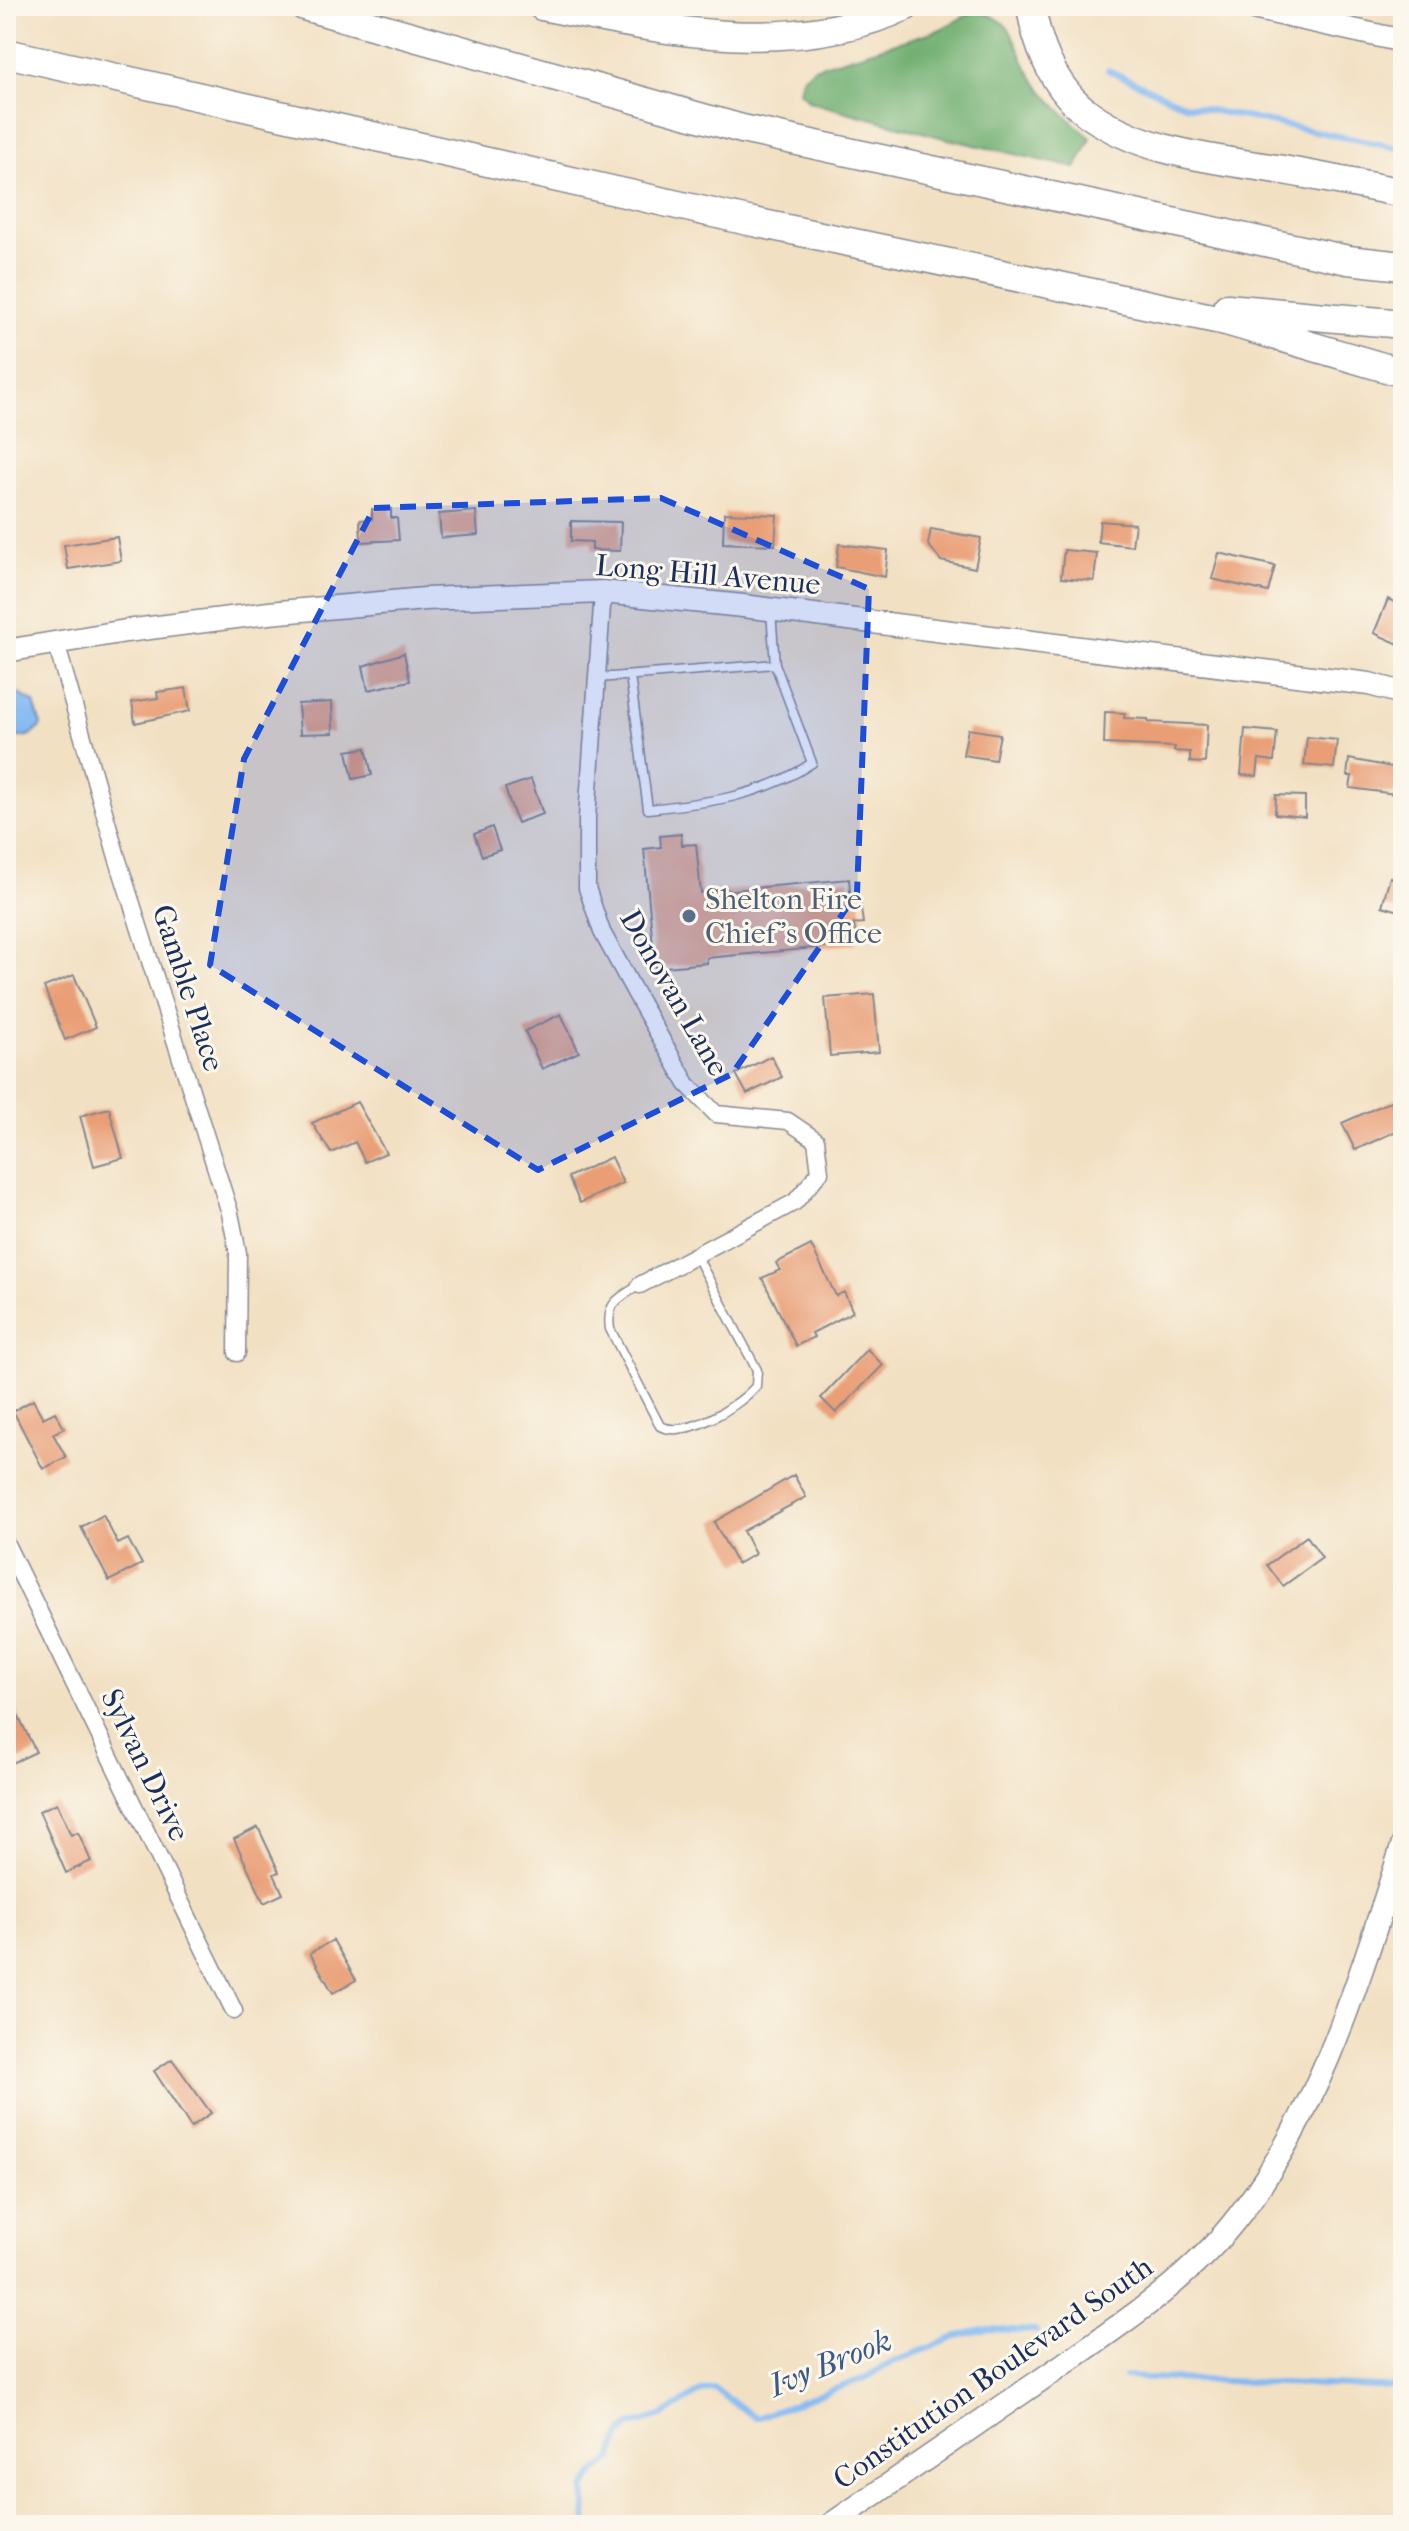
<svg xmlns="http://www.w3.org/2000/svg" width="1409" height="2531" font-family="'IM FELL French Canon',serif">
  <rect width="100%" height="100%" fill="#fbf7ec"/>
  <filter id="ink" filterUnits="userSpaceOnUse"><feTurbulence type="fractalNoise" baseFrequency=".0125" numOctaves="2"/><feDisplacementMap in="SourceGraphic" scale="16" xChannelSelector="R" yChannelSelector="G"/><feConvolveMatrix kernelMatrix="1 2 1 2 8 2 1 2 1" color-interpolation-filters="sRGB"/></filter>
  <filter id="wash" filterUnits="userSpaceOnUse"><feTurbulence type="fractalNoise" baseFrequency=".006" numOctaves="4" result="noise"/><feDisplacementMap in="SourceGraphic" scale="32" xChannelSelector="R" yChannelSelector="G"/><feGaussianBlur stdDeviation="1.8" result="paint"/><feColorMatrix in="noise" values="0 0 0 0 0 0 0 0 0 0 0 0 0 0 0 0 0 1.4 0 .05"/><feComposite in="paint" operator="in"/></filter>
  <g filter="url(#wash)">
    <rect width="100%" height="100%" fill="#f2e0c2"/>
    <path fill="#72b072" stroke="#467068" stroke-width="2" d="M975 11C1021 20 1011 46 1033 78 1049 101 1069 120 1091 138L1076 168 944 138 825 106 809 101 799 91 802 78 814 68 939 30Z"/>
    <path fill="#85baf3" stroke="#5074a8" stroke-width="2" d="M16 692 34 703 41 725C34 739 19 737 6 737V694Z"/>
    <g fill="none" stroke-linecap="round" stroke-linejoin="round">
      <path stroke="#85baf3" stroke-width="6" d="M1108 70 1185 105 1403 149
        M1125 2377 1403 2388
        M587 2525 584 2489 594 2473 612 2459 619 2437 631 2425 662 2416 701 2391 713 2388 756 2418 862 2379 893 2362 964 2334 988 2329 1036 2331"/>
    </g>
    <g id="blocks">
      <path fill="#e99e76" d="M391 508V518H397L399 540 361 542 360 520 372 519V509Z
        M476 511 478 535 441 538 439 514Z
        M724 513 777 515 775 545 723 543Z
        M571 521 621 522 620 551 592 550V542L571 541Z
        M1100 521 1135 524 1132 546 1098 542Z
        M931 529 981 538 975 568 941 561 928 544Z
        M117 537 121 561 68 569 64 545Z
        M839 544 888 550 885 577 836 567Z
        M1064 550 1097 553 1094 581 1061 578Z
        M1219 553 1275 566 1268 592 1212 579Z
        M1388 599 1403 606V646L1374 633Z
        M404 653 410 681 368 690 363 666Z
        M186 688 190 711 135 723 132 702 158 698 157 692Z
        M332 702 333 733 300 734 298 704Z
        M1105 712 1125 713 1124 718 1148 719V722L1207 725 1205 763 1190 762V752L1174 751 1175 747 1104 744Z
        M968 729 1000 734 995 760 963 755Z
        M1245 729 1277 732 1274 761 1259 759 1257 776 1241 775Z
        M1307 737 1337 740 1334 768 1304 765Z
        M366 748 372 775 353 779 347 751Z
        M1349 759 1403 769V795L1350 788 1352 776H1347Z
        M531 779 543 814 517 823 505 788Z
        M1276 795 1305 796V817L1275 814Z
        M492 827 500 850 482 856 474 834Z
        M681 834 682 845 696 844 701 893 849 879 851 902 860 901 863 923 854 924 856 944 707 958V963L655 968 644 849 661 847 660 836Z
        M1390 877 1403 881V912L1382 906Z
        M74 975 96 1027 65 1040 44 987Z
        M874 994 879 1052 830 1056 825 998Z
        M561 1014 579 1052 542 1069 525 1031Z
        M771 1056 782 1077 747 1094 736 1074Z
        M1398 1098 1403 1109V1128L1355 1150 1342 1123Z
        M357 1102 386 1153 365 1162 355 1142 331 1153 312 1123Z
        M109 1108 123 1158 94 1166 80 1116Z
        M611 1157 623 1183 580 1203 568 1177Z
        M811 1245 836 1296 844 1292 853 1312 812 1333 814 1337 796 1346 762 1278 780 1270 776 1263Z
        M867 1349 883 1365 836 1413 821 1398Z
        M33 1400 43 1418 55 1412 64 1428 53 1434 66 1457 43 1469 13 1411Z
        M794 1475 806 1497 743 1531 755 1554 737 1564 714 1522Z
        M103 1515 118 1544 128 1539 142 1564 109 1581 81 1527Z
        M1307 1536 1322 1558 1283 1586 1267 1565Z
        M6 1691 36 1752 6 1766Z
        M57 1803 71 1835 78 1832 91 1861 66 1873 39 1811Z
        M258 1827 279 1872 274 1874 283 1894 264 1903 234 1839Z
        M333 1940 356 1980 333 1993 310 1953Z
        M172 2059 211 2113 191 2127 154 2071Z"/>
    </g>
  </g>
  <g filter="url(#ink)">
    <use href="#blocks" fill-opacity="0" stroke="#868890" stroke-width="2"/>
    <g fill="none" stroke-linecap="round" stroke-linejoin="round">
      <g stroke="#868890" stroke-width="11">
        <path id="lane" d="M630 676 648 809C706 803 762 797 812 763L775 664
          M598 678 775 664 771 612
          M640 1285C619 1298 606 1302 610 1329L660 1426C686 1439 738 1407 756 1386L757 1370 696 1255"/>
      </g>
      <g stroke="#868890" stroke-width="19">
        <path id="street" d="M603 592 587 818V888L602 932 643 1007 687 1084 716 1114 788 1121 816 1140 820 1172 795 1202 640 1285
          M56 643 117 857 230 1213 238 1253 237 1353
          M6 1544 234 2011"/>
      </g>
      <g stroke="#868890" stroke-width="25">
        <path id="secondary" d="M1244 6 1403 41
          M6 651 126 631 269 613 425 599 603 592 743 606 1369 684 1403 693
          M830 2525C902 2476 973 2426 1045 2377 1114 2329 1189 2282 1240 2214 1323 2107 1361 1971 1403 1844"/>
      </g>
      <g stroke="#868890" stroke-width="31">
        <path id="highway" d="M304 6 742 129 1348 260 1403 266
          M542 6C660 30 791 59 906 6
          M1031 6C1036 42 1052 83 1081 108 1137 153 1215 159 1283 170 1323 177 1363 185 1403 193
          M6 53 744 220 1226 321 1403 373
          M1227 308 1403 324"/>
      </g>
      <use href="#lane" stroke="#fff" stroke-width="8"/>
      <use href="#street" stroke="#fff" stroke-width="16"/>
      <use href="#secondary" stroke="#fff" stroke-width="22"/>
      <use href="#highway" stroke="#fff" stroke-width="28"/>
    </g>
  </g>
  <path fill="#1d4ed8" fill-opacity="0.2" stroke="#1d4ed8" stroke-width="6" stroke-dasharray="16 10" stroke-linejoin="round" d="M661 498 869 589 857 893 732 1074 538 1170 210 965 244 759 374 508Z"/>
  <circle fill="#5c6f8a" stroke="#fbf7ec" stroke-width="3" cx="689" cy="916" r="8"/>
  <g text-anchor="middle" dominant-baseline="central" stroke-width="6" stroke-linejoin="round" paint-order="stroke">
    <g font-size="30" fill="#1b2f5e" stroke="#fbf7ec">
      <text transform="translate(708 575) rotate(5)">Long Hill Avenue</text>
      <text transform="translate(188 988) rotate(72)">Gamble Place</text>
      <text transform="translate(674 993) rotate(60)">Donovan Lane</text>
      <text transform="translate(145 1765) rotate(64)">Sylvan Drive</text>
      <text transform="translate(993 2373) rotate(-35)">Constitution Boulevard South</text>
    </g>
    <g font-size="30" fill="#4e5e75" stroke="#fbf7ec" text-anchor="start">
      <text x="705" y="899">Shelton Fire<tspan x="705" dy="34">Chief's Office</tspan></text>
    </g>
    <g font-size="32" font-style="italic" fill="#3b598b" stroke="#fbf7ec">
      <text transform="translate(830 2363) rotate(-22)">Ivy Brook</text>
    </g>
  </g>
  <rect width="1409" height="2531" fill="none" stroke="#fbf7ec" stroke-width="32"/>
</svg>
